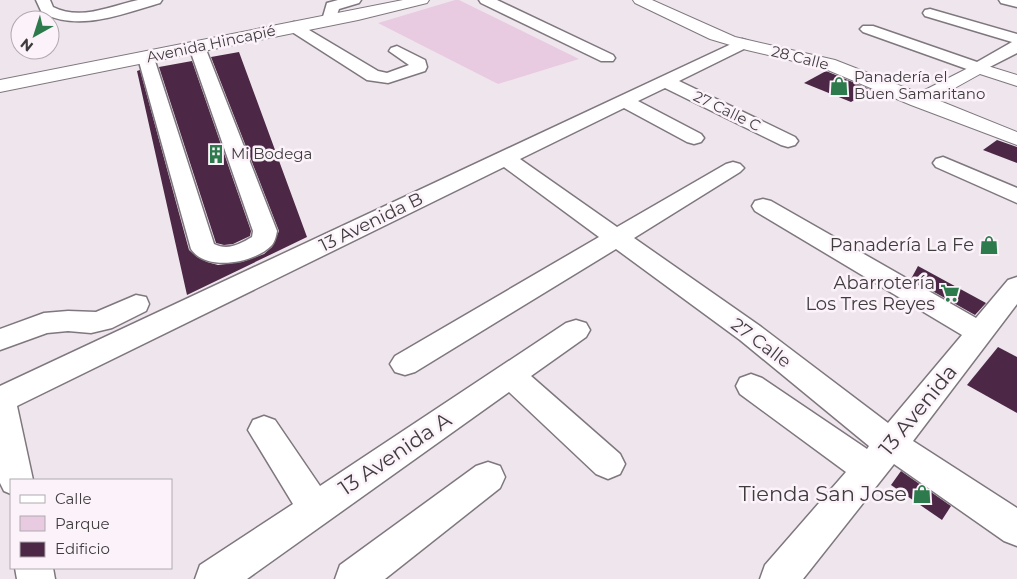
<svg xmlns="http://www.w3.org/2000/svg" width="1017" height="579" font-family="Montserrat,sans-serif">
  <rect width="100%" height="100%" fill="#efe6ed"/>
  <!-- green -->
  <polygon fill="#e8cae1" points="455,0 459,0 579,59 498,84 378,23"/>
  <!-- building -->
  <g fill="#4c2846">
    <polygon points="239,52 307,237 187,295 137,71 140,70 189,250 197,257 207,262 218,265 242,262 264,254 272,247 279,231 211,57"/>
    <polygon points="192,61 251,231 250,236 233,244 224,245 216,243 159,67"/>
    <polygon points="826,71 872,90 851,102 804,83"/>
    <polygon points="997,140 1017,147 1017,163 983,150"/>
    <polygon points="918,266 986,303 975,315 911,279"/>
    <polygon points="998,347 1017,357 1017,413 967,385"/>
    <polygon points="901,471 951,506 942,520 891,485"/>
  </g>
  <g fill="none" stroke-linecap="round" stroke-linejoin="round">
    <!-- minor casing -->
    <g stroke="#7f777e" stroke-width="3">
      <g id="minor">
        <path d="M36,0H50L53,7C81,21 110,6 138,0C146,0 154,0 162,0L160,3C122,14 80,32 42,13Z"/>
        <polygon points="338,0 361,0 359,3 339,9 334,23 324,23 322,20 327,3"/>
        <polygon points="479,0 497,0 613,55 615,58 613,61 601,61 481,3"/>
        <polygon points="999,0 1017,0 1017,7 1001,3"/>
        <polygon points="930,9 1017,34 1017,53 978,73 863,32 860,29 863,26 873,26 977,62 1012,42 925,16 923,13 925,10"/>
        <polygon points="294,22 299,24 378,71 387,73 409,65 389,51 391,48 397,46 425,60 427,67 425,71 388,83 367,80 289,30 286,27 289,24"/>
        <polygon points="742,39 748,41 750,44 748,47 679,81 795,137 798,141 795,145 788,147 781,145 665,88 638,101 701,134 704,138 701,142 694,144 687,142 624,108 520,159 617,227 726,164 733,162 740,164 744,168 740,172 634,238 760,326 888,423 962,335 755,211 752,206 755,201 763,199 771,201 976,318 1008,280 1017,277 1017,304 913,441 1017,508 1017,546 1004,541 894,464 803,579 760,579 765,565 846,472 740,394 736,386 740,378 751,374 762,378 867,449 869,446 740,340 616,249 415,372 405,375 395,372 390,364 395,356 599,237 504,167 17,406 33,480 11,480 11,494 4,491 0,483 0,386"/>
        <path d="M197,42L203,44L205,47L277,231C276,236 275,242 271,246C254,263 206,272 191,249L138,58L140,55H152L154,58L214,244C228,251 240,244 252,237L253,231L189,47L191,44Z"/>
        <polygon points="943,157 1017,188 1017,203 936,167 933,163 936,159"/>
        <polygon points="136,295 146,297 149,304 146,311 112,328 91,333 68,331 47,333 0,350 0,329 44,313 68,311 96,312"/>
        <polygon points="576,320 586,323 590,330 586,337 531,376 620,454 625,464 620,474 608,479 596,474 509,392 247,579 195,579 200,565 293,504 248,430 253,420 264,416 275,420 320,486 566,323"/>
        <polygon points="488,462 500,466 505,477 500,488 385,579 335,579 340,565 476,466"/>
        <polygon points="15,568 53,568 55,579 17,579"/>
      </g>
    </g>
    <!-- major casing -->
    <g stroke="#7f777e" stroke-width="2">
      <g id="major">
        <polygon points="403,0 429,0 427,3 358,20 0,92 0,80"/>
        <polygon points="633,0 652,0 735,37 835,60 919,93 978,63 1017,75 1017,86 980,74 935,99 1017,132 1017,145 911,105 823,68 747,50 710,39 635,3"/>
      </g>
    </g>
    <!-- minor -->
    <use href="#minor" fill="#fff" fill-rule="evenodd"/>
    <!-- major -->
    <use href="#major" fill="#fff" fill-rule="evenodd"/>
  </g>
  <!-- icons -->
  <defs>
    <g id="shop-bare" transform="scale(1.5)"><path d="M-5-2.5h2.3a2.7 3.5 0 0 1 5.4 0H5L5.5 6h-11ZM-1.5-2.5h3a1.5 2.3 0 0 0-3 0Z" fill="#2d7b4c" stroke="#fcf3fa" stroke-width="2.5" paint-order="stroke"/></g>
    <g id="building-bare" transform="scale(1.5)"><path d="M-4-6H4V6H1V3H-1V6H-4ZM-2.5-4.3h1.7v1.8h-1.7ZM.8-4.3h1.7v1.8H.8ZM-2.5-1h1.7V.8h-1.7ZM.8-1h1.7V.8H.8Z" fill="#2d7b4c" stroke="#fcf3fa" stroke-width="2.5" paint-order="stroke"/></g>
    <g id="supermarket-bare" transform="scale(1.5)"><path d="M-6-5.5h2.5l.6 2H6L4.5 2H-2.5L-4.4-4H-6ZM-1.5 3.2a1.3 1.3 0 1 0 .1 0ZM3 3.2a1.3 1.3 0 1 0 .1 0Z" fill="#2d7b4c" stroke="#fcf3fa" stroke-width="2.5" paint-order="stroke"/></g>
  </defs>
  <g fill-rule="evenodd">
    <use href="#shop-bare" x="839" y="86"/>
    <use href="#building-bare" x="216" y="154"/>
    <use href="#shop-bare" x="989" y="245"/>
    <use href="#supermarket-bare" x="950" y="293"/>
    <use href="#shop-bare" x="922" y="494"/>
  </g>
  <g text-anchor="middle" stroke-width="5" stroke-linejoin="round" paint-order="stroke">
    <!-- far-street labels -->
    <g font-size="15" fill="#3f3c3e" stroke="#fcf3fa">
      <text transform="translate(211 44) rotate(-12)" y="5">Avenida Hincapié</text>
      <text transform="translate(800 58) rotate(14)" y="5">28 Calle</text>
      <text transform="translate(727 111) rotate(26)" y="5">27 Calle C</text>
    </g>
    <!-- far-poi labels -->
    <g font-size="15" fill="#3f3c3e" stroke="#fcf3fa" text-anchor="start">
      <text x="854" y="82">Panadería el<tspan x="854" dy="17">Buen Samaritano</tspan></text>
      <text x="231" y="159">Mi Bodega</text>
    </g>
    <!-- street labels -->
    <g font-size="18" fill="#3f3c3e" stroke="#fcf3fa">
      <text transform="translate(371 222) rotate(-26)" y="6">13 Avenida B</text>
      <text transform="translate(761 343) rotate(37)" y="6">27 Calle</text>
    </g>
    <!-- poi labels -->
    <g font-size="18" fill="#3f3c3e" stroke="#fcf3fa" text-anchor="end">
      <text x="974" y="251">Panadería La Fe</text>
      <text x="935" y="289">Abarrotería<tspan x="935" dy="21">Los Tres Reyes</tspan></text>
    </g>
    <!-- near-street labels -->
    <g font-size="21" fill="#3f3c3e" stroke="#fcf3fa">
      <text transform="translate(918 410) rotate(-51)" y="7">13 Avenida</text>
      <text transform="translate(395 454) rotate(-34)" y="7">13 Avenida A</text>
    </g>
    <!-- near-poi labels -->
    <g font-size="21" fill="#3f3c3e" stroke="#fcf3fa" text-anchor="end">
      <text x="907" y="501">Tienda San Jose</text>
    </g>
  </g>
  <!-- legend -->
  <rect x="10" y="479" width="162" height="90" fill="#fcf3fa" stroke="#b0aaaf"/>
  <rect x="20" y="495" width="25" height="8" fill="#ffffff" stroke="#b0aaaf"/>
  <text x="55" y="504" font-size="15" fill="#3f3c3e">Calle</text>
  <rect x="20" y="516" width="25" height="15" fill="#e8cae1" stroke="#b0aaaf"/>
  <text x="55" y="529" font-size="15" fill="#3f3c3e">Parque</text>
  <rect x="20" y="542" width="25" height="15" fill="#4c2846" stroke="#b0aaaf"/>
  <text x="55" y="554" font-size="15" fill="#3f3c3e">Edificio</text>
  <!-- north arrow -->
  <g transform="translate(35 35) rotate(219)"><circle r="24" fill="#fcf3fa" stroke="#b0aaaf"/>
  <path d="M0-4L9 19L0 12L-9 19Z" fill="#2d7b4c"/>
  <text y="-8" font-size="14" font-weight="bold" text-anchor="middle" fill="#3f3c3e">N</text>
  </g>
</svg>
